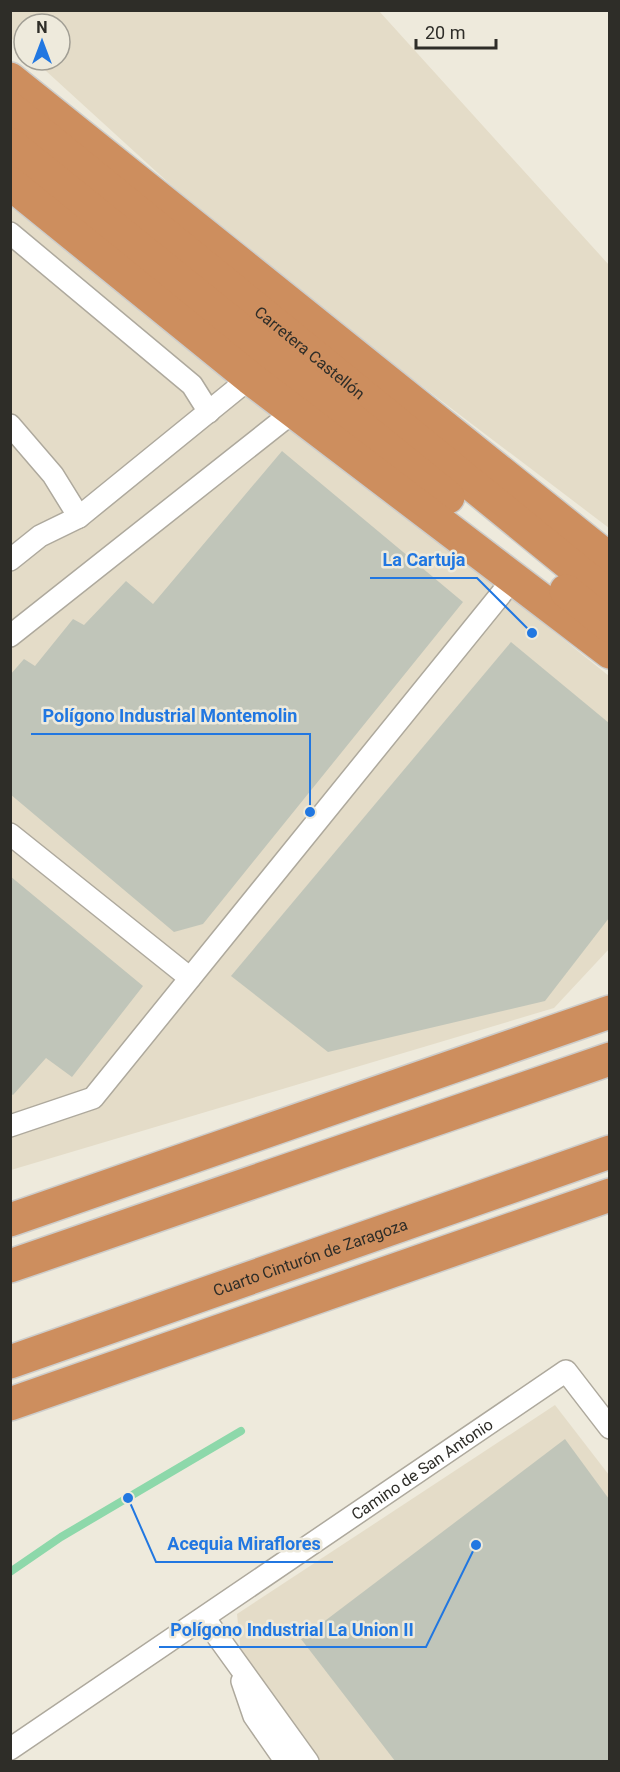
<svg xmlns="http://www.w3.org/2000/svg" width="620" height="1772" font-family="Roboto,sans-serif">
  <rect width="100%" height="100%" fill="#eeeadc"/>
  <!-- built -->
  <g fill="#e4dcc8">
    <polygon points="10,11 379,11 609,265 609,528 240,248 34,60 60,60 60,24 24,24 24,50 11,38"/>
    <polygon points="10,194 609,676 609,949 554,1008 11,1170"/>
    <polygon points="555,1405 609,1475 609,1761 276,1761 248,1721 237,1614"/>
  </g>
  <g fill="none" stroke-linecap="round" stroke-linejoin="round">
    <!-- stream -->
    <polyline stroke="#8dd8aa" stroke-width="8" points="10,1572 61,1537 241,1431"/>
  </g>
  <!-- building -->
  <g fill="#c0c5b9">
    <polygon points="282,451 463,602 203,924 174,932 10,794 10,675 24,659 35,666 73,619 84,625 126,581 153,604"/>
    <polygon points="511,642 609,723 609,918 545,1001 328,1052 231,976"/>
    <polygon points="10,876 143,986 72,1077 46,1058 13,1095 10,1093"/>
    <polygon points="565,1439 609,1499 609,1761 395,1761 301,1639"/>
  </g>
  <g fill="none" stroke-linecap="round" stroke-linejoin="round">
    <!-- minor casing -->
    <g stroke="#aea99d" stroke-width="24">
      <g id="minor">
        <polyline points="10,233 192,385 209,412"/>
        <polyline points="10,425 53,475 79,517"/>
        <polyline points="10,560 40,536 79,517 250,378"/>
        <polyline points="10,636 293,412"/>
        <polyline points="10,834 190,978"/>
        <polyline points="10,1126 93,1098 514,578"/>
        <polyline points="205,1619 308,1762"/>
        <polyline points="242,1681 254,1716 286,1762"/>
        <path id="s1" d="M10,1749L566,1371L610,1428"/>
      </g>
    </g>
    <!-- motorway casing -->
    <g stroke="#cdcdcb" stroke-width="36">
      <g id="motorway">
        <polyline points="10,79 610,560"/>
        <path id="s2" d="M10,108L610,597"/>
        <polyline points="10,144 448,497"/>
        <polyline points="10,183 250,378 610,652"/>
        <polyline points="566,591 610,626"/>
        <polyline points="10,1220 610,1012"/>
        <polyline points="10,1266 610,1059"/>
        <path id="s3" d="M10,1362L610,1152"/>
        <polyline points="10,1404 610,1195"/>
      </g>
    </g>
    <!-- minor -->
    <use href="#minor" stroke="#fff" stroke-width="21"/>
    <!-- motorway -->
    <use href="#motorway" stroke="#cd8e5e" stroke-width="33"/>
  </g>
  <g text-anchor="middle" stroke-width="5" stroke-linejoin="round" paint-order="stroke">
    <!-- street labels -->
    <g font-size="16" fill="#2e2d28" stroke="#eeeadc">
      <text dy="6" stroke="none"><textPath href="#s2" startOffset="387">Carretera Castellón</textPath></text>
      <text dy="6" stroke="none"><textPath href="#s3" startOffset="318">Cuarto Cinturón de Zaragoza</textPath></text>
      <text dy="6" stroke="none"><textPath href="#s1" startOffset="498">Camino de San Antonio</textPath></text>
    </g>
  </g>
  <!-- callouts -->
  <path fill="none" stroke="#2177e1" stroke-width="2" d="M532 633L477 578H370M310 812L310 734H31M128 1498L156 1562H333M476 1545L426 1647H159"/>
  <g fill="#2177e1" stroke="#eeeadc" stroke-width="2">
    <circle cx="532" cy="633" r="6"/>
    <circle cx="310" cy="812" r="6"/>
    <circle cx="128" cy="1498" r="6"/>
    <circle cx="476" cy="1545" r="6"/>
  </g>
  <g font-size="18" text-anchor="middle" font-weight="bold" fill="#2177e1" stroke="#eeeadc" stroke-width="5" stroke-linejoin="round" paint-order="stroke">
    <text x="424" y="566">La Cartuja</text>
    <text x="170" y="722">Polígono Industrial Montemolin</text>
    <text x="244" y="1550">Acequia Miraflores</text>
    <text x="292" y="1636">Polígono Industrial La Union II</text>
  </g>
  <!-- border -->
  <rect width="620" height="1772" fill="none" stroke="#2e2d28" stroke-width="24"/>
  <!-- north arrow -->
  <g transform="translate(42 42)"><circle r="28" fill="#eeeadc" stroke="#a19e94" stroke-width="1.5"/>
  <path d="M0-4.5L10 22L0 15L-10 22Z" fill="#2177e1"/>
  <text y="-9" font-size="16" font-weight="bold" text-anchor="middle" fill="#2e2d28">N</text>
  </g>
  <!-- scale -->
  <path d="M416 39v9h80v-9" fill="none" stroke="#2e2d28" stroke-width="3"/>
  <text x="425" y="39" font-size="18" fill="#2e2d28" stroke="#eeeadc" stroke-width="4.5" paint-order="stroke">20 m</text>
</svg>
